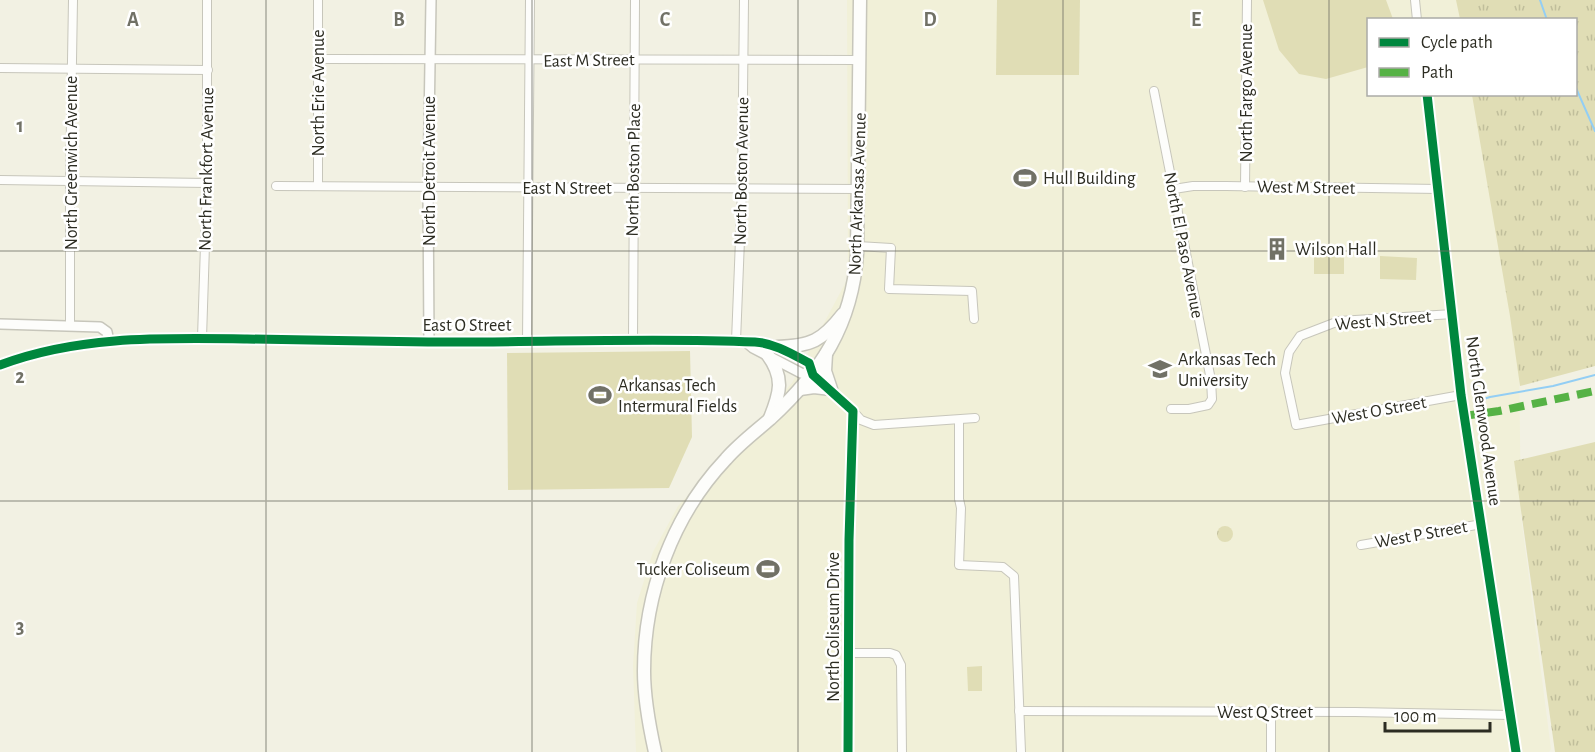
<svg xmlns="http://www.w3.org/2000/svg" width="1595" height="752" font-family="'Alegreya Sans',sans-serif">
  <defs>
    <pattern id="grass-tufts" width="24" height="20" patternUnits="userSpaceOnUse" patternTransform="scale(1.5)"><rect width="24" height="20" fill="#e0ddb5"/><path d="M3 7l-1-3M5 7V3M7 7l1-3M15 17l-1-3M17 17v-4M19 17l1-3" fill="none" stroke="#c0be9b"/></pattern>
  </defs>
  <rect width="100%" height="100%" fill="#f2f1e3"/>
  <!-- built -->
  <polygon fill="#f1f0d8" points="847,0 1486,0 1488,19 1368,20 1368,94 1495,95 1519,355 1521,516 1551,749 1549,752 636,752 633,666 637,603 653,552 678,506 792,383 848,278"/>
  <!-- grass -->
  <g fill="url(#grass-tufts)">
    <polygon points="1456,0 1595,0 1595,366 1520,386 1510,316 1472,95 1576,94 1576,20 1460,19"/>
    <polygon points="1595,442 1595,752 1555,752 1514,461"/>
    <circle cx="1225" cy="534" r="8"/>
  </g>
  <!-- garden -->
  <g fill="#e0ddb5">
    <polygon points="997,0 1080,0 1079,75 996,75"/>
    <polygon points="1263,0 1386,0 1393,19 1368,20 1368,67 1326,79 1299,74 1279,50"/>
    <rect x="1314" y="255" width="30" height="19"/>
    <polygon points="1380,256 1417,258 1416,280 1380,279"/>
    <polygon points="690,351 692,437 669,488 508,490 507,353"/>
    <polygon points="982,666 982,691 968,691 967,667"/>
  </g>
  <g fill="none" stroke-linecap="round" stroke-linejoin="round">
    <!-- stream -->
    <g stroke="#93cef4" stroke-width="2">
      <polyline points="1540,0 1547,20"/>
      <polyline points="1576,88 1595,131"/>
      <polyline points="1474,402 1490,397 1553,386 1595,375"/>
    </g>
    <!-- minor casing -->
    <g stroke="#c7c6bb" stroke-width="10">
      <g id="minor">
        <polyline points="318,0 318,186"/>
        <polyline points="1415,0 1417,20"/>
        <polyline points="319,59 860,60"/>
        <polyline points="0,68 208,70"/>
        <polyline points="1154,91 1211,380 1212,399 1208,405 1189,409 1171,409"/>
        <polyline points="1427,94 1461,395 1516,752"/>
        <polyline points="0,180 207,183"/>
        <polyline points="276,186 858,189"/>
        <polyline points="1245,187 1247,0"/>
        <polyline points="1174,189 1193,186 1226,186 1439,189"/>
        <polyline points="858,246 891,248 889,289 972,291 974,319"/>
        <polyline points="1453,314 1339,321 1300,336 1289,352 1285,373 1296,425 1461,395"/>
        <polyline points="70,326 70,181 73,0"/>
        <polyline points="202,338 207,183 207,0"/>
        <polyline points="633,340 635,0"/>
        <polyline points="527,341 530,0"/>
        <polyline points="736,341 742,189 744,0"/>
        <polyline points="813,375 853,411 849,540 848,752"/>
        <polyline points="853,411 861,420 874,425 975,418"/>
        <polyline points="959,420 959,499 961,508 959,565 1003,567 1014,576 1021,752"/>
        <polyline points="1361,545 1482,524"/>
        <polyline points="849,653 890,653 896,655 901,665 902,752"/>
        <polyline points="1019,711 1355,712 1511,715"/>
        <polyline points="1271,712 1271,752"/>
      </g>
    </g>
    <!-- tertiary casing -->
    <g stroke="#c7c6bb" stroke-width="12">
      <g id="tertiary">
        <polyline points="0,324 100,327 107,332 109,342"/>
        <polyline points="429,342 428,187 431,0"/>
        <path d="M0,365C79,335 164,338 247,339C307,340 368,341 428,342C537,343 646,337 755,342C774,343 792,354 809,363L813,375L801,373L753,348L747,343"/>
      </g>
    </g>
    <!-- primary casing -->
    <g stroke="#c7c6bb" stroke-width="15">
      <g id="primary">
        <path d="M777,347C811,346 822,341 843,314"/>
        <path d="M767,354C785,378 780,393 770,418"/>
        <polyline points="800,389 814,387 831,389 825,371 826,354"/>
      </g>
    </g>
    <!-- trunk casing -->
    <g stroke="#c7c6bb" stroke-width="15">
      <path id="trunk" d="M655,752C649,725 644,698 644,671C644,593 673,515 726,459C739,444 755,432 770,419C821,372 852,325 857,254L860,0"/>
    </g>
    <!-- minor -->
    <use href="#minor" stroke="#fdfdfb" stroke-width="8"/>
    <!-- tertiary -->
    <use href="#tertiary" stroke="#fdfdfb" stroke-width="9"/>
    <!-- primary -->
    <use href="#primary" stroke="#fdfdfb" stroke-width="12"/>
    <!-- trunk -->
    <use href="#trunk" stroke="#fdfdfb" stroke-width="12"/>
    <!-- quiet -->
    <polyline stroke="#56b245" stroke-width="8" stroke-dasharray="15 8" stroke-linecap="butt" points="1464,416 1499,411 1595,391"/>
    <!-- cycleway casing -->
    <g stroke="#fff" stroke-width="13">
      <g id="cycleway">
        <polyline points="1427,94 1461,395 1516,752"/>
        <path d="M0,365C79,335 164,338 247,339C307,340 368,341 428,342C537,343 646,337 755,342C774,343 792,354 809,363L813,375L853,411L849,540L848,752"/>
      </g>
    </g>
    <!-- cycleway -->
    <use href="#cycleway" stroke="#00873e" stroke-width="9"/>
  </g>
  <!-- grid -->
  <path fill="none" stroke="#717166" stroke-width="1.5" stroke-opacity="0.55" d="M266,0V752M532,0V752M798,0V752M1063,0V752M1329,0V752M0,251H1595M0,501H1595"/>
  <!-- icons -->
  <defs>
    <g id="stadium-bare" transform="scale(1.8)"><path d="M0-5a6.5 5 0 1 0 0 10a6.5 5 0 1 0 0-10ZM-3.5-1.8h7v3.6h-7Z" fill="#717166" stroke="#fff" stroke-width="2.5" paint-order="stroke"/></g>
    <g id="building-bare" transform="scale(1.8)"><path d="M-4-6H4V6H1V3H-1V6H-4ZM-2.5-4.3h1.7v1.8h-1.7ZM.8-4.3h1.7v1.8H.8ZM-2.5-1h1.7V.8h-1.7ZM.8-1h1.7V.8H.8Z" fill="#717166" stroke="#fff" stroke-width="2.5" paint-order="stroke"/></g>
    <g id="university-bare" transform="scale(1.8)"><path d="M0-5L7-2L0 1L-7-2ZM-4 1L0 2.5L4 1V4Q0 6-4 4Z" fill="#717166" stroke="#fff" stroke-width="2.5" paint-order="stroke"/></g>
  </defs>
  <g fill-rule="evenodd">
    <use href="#stadium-bare" x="1025" y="178"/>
    <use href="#building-bare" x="1277" y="249"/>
    <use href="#university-bare" x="1160" y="369"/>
    <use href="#stadium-bare" x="600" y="395"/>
    <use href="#stadium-bare" x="768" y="569"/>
  </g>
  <g text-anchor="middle" stroke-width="5" stroke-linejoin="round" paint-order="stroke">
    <!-- street labels -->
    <g font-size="18" fill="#2c2c22" stroke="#fff">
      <text transform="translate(589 60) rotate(-1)" y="6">East M Street</text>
      <text transform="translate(318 93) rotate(-90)" y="6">North Erie Avenue</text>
      <text transform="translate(1246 93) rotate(-90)" y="6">North Fargo Avenue</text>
      <text transform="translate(71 163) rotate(-90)" y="6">North Greenwich Avenue</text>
      <text transform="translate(206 169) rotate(-89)" y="6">North Frankfort Avenue</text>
      <text transform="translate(633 170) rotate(-89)" y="6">North Boston Place</text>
      <text transform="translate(429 171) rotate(-90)" y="6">North Detroit Avenue</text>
      <text transform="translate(741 171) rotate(-89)" y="6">North Boston Avenue</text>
      <text transform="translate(1306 187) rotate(1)" y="6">West M Street</text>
      <text x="567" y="194">East N Street</text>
      <text transform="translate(857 194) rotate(-88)" y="6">North Arkansas Avenue</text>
      <text transform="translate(1184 245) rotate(79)" y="6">North El Paso Avenue</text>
      <text transform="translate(1383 320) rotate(-5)" y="6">West N Street</text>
      <text x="467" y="331">East O Street</text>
      <text transform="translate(1379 410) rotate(-10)" y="6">West O Street</text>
      <text transform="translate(1484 421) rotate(82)" y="6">North Glenwood Avenue</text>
      <text transform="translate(1421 534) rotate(-10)" y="6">West P Street</text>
      <text transform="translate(833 627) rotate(-90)" y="6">North Coliseum Drive</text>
      <text x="1265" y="718">West Q Street</text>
    </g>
    <!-- poi labels -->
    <g font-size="18" fill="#2c2c22" stroke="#fff" text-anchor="start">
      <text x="1043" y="184">Hull Building</text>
      <text x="1295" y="255">Wilson Hall</text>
      <text x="1178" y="365">Arkansas Tech<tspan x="1178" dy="21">University</tspan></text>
      <text x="618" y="391">Arkansas Tech<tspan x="618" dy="21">Intermural Fields</tspan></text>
      <text x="750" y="575" text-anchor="end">Tucker Coliseum</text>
    </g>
  </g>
  <g font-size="20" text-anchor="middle" font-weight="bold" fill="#717166" stroke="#fff" stroke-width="5" stroke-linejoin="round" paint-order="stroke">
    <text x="133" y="26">A</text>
    <text x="399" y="26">B</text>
    <text x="665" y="26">C</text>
    <text x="930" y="26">D</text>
    <text x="1196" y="26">E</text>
    <text x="20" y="132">1</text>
    <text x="20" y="383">2</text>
    <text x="20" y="633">3</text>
  </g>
  <!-- legend -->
  <rect x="1367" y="18" width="210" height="78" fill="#ffffff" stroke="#ababa7" stroke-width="1.5"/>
  <rect x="1379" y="38" width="30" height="9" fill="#00873e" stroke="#ababa7" stroke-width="1.5"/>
  <text x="1421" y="48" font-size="18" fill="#2c2c22">Cycle path</text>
  <rect x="1379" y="68" width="30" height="9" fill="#56b245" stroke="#ababa7" stroke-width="1.5"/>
  <text x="1421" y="78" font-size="18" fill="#2c2c22">Path</text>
  <!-- scale -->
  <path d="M1385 722v9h105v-9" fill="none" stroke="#2c2c22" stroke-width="3"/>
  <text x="1394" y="722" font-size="18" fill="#2c2c22" stroke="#ffffff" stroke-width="4.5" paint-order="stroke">100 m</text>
</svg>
